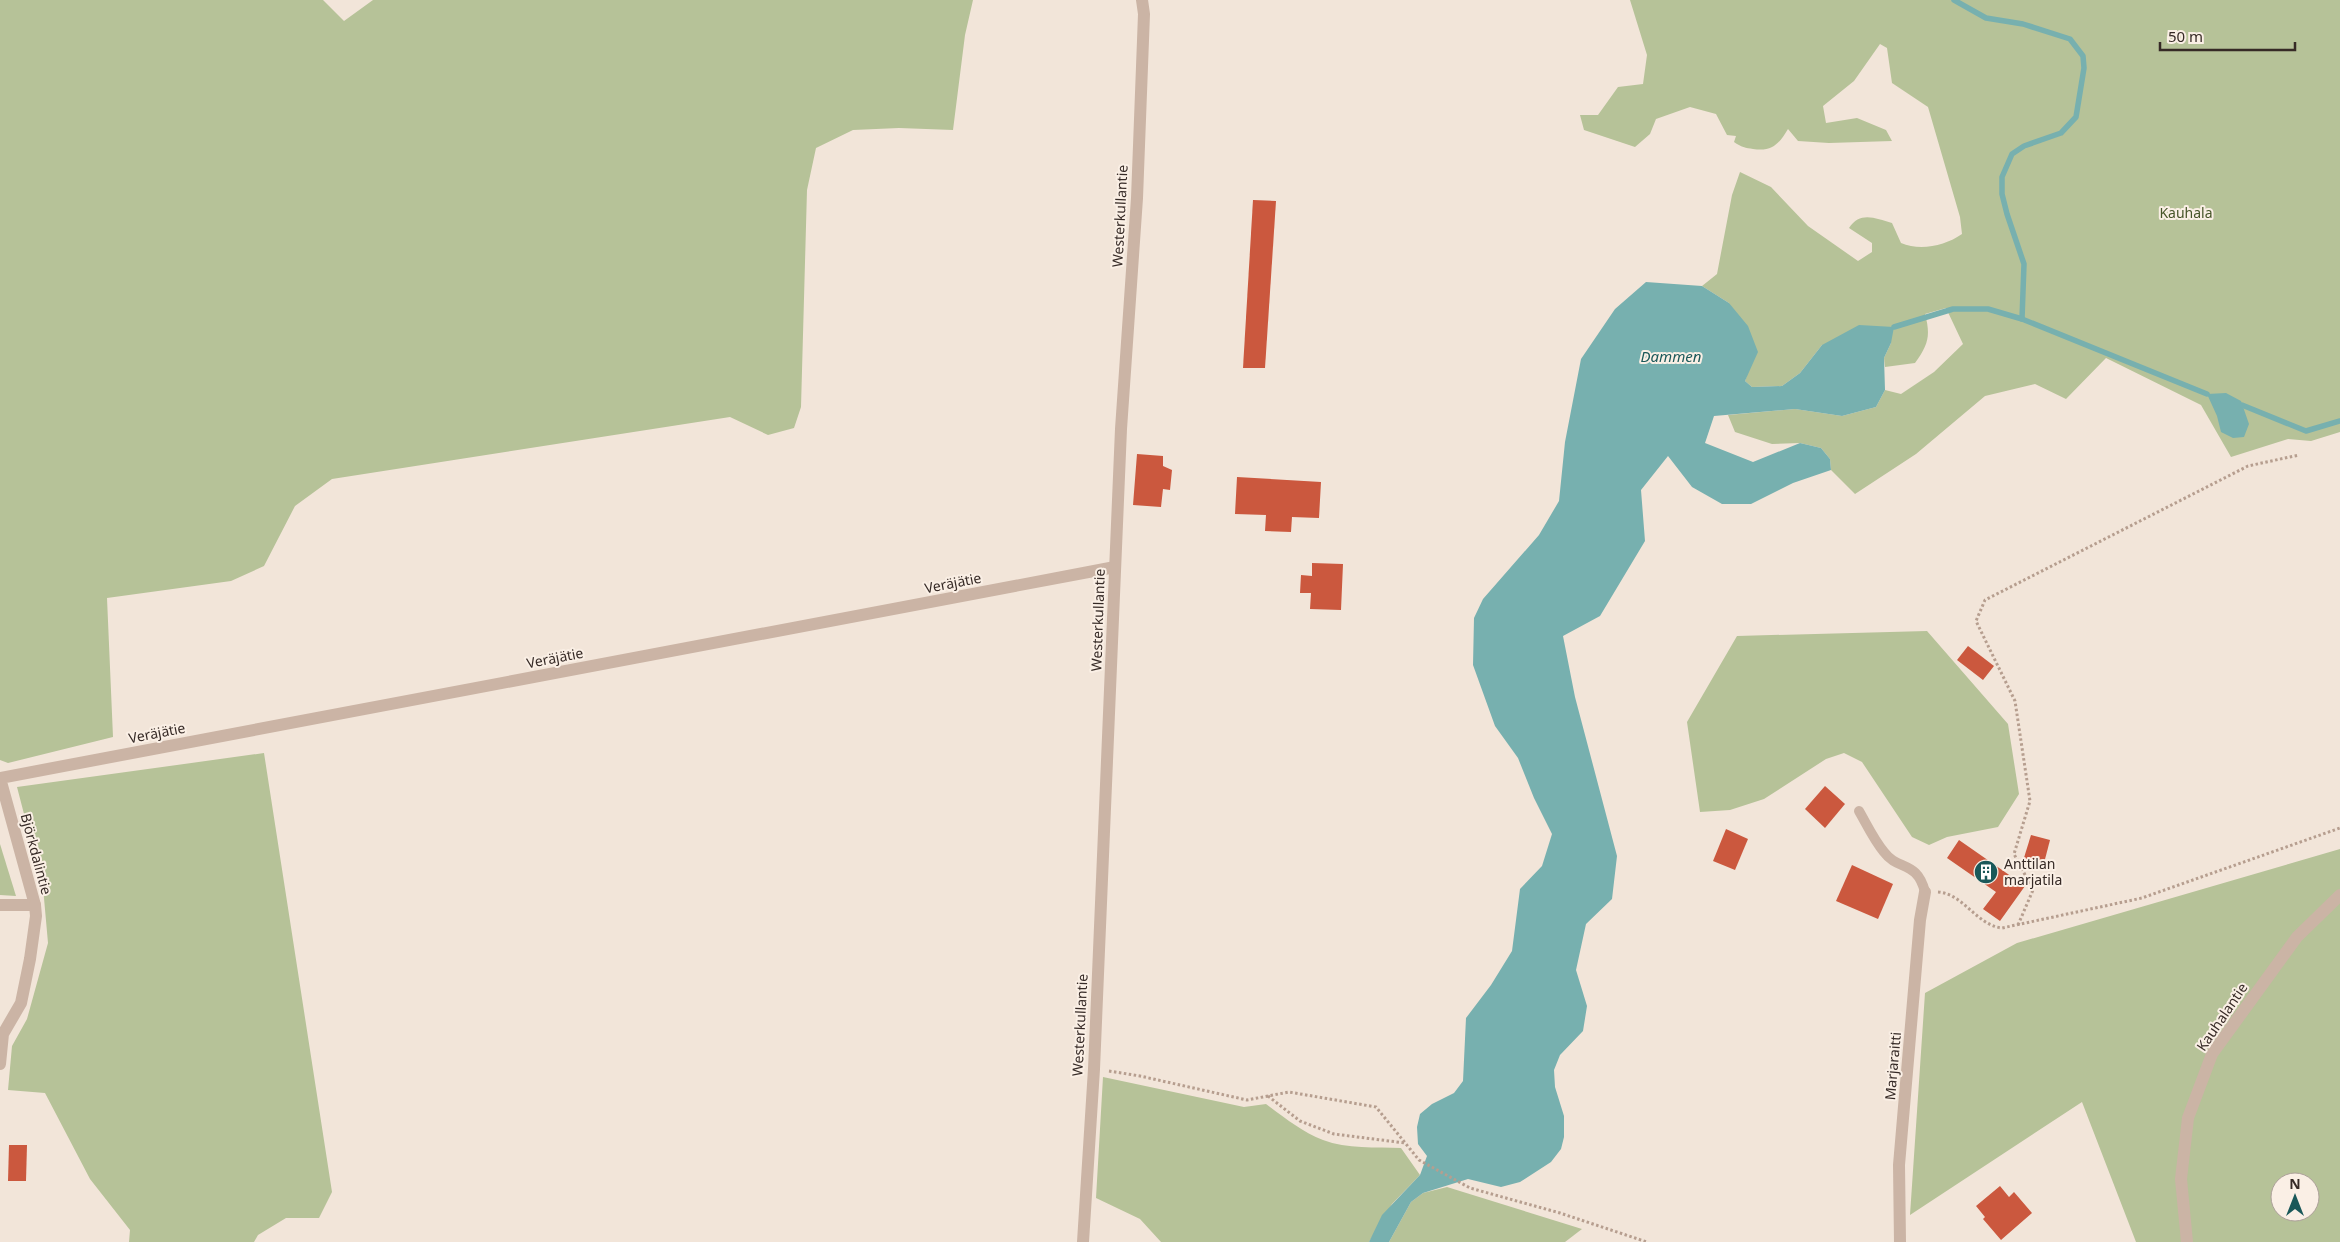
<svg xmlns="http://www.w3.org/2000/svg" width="2340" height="1242" font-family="'Noto Sans',sans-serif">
  <rect width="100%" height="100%" fill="#f2e5d9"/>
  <!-- green -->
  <g fill="#b6c298" fill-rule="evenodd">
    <polygon points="0,0 323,0 344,21 373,0 973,0 965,35 953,130 899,128 853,130 816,148 807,190 801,407 794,428 768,435 730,417 332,479 295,506 264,566 231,581 107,598 113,737 8,763 0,760"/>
    <path d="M1630,0H2340V432L2311,441L2288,439L2231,457L2201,405L2106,358L2066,399L2035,384L1985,396L1916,454L1855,494L1831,470L1830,459L1821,448L1800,443L1772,444L1735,432L1728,415L1795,409L1842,416L1876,407L1885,390L1901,394L1934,372L1963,344L1946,308L1925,314C1931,336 1928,345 1915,363L1885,367L1884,358L1891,343L1822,345L1800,373L1782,386L1752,387L1745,381L1747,375L1729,303L1702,286L1717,274L1732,195L1740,172L1771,187L1808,226L1858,261L1872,252V243L1849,228C1860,211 1875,218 1892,223L1901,243C1920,251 1945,246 1962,234L1960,217L1928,107L1892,83L1887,48L1880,44L1854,81L1823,106L1826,123L1857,118L1886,130L1892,141L1829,143L1798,141L1788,129C1779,144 1772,152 1753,149C1746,148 1741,147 1734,142L1736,136L1727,135L1716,114L1690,107L1656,119L1650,134L1635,147L1584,130L1580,115H1598L1618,87L1643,84L1647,55Z"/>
    <polygon points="1927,631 2008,724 2019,794 1998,827 1947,837 1929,845 1912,837 1862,762 1844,753 1826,759 1764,799 1730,810 1700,812 1687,722 1737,636"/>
    <polygon points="264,753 332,1192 319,1218 286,1218 258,1235 254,1242 129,1242 130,1230 90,1179 45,1093 8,1090 12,1046 27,1019 48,943 43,887 17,787"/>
    <polygon points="0,844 16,896 0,895"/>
    <path d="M2340,849V1242H2136L2082,1102L1910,1215L1925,993L2017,943ZM2280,1182H2310V1212H2280Z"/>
    <path d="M1103,1077L1244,1107L1266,1104C1284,1117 1302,1132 1323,1140C1347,1149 1376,1147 1401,1148L1420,1175L1392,1204L1369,1242H1161L1140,1219L1096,1198Z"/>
    <polygon points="1447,1187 1582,1229 1565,1242 1389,1242 1411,1202 1423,1193"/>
  </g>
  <!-- water -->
  <g fill="#77b0af">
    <polygon points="1646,282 1702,286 1729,303 1748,326 1758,352 1745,381 1752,387 1782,386 1800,373 1822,345 1859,325 1894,327 1891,343 1884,358 1885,390 1876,407 1842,416 1795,409 1714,416 1705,443 1753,462 1800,443 1821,448 1830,459 1831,470 1793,483 1751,504 1722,504 1692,487 1668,456 1641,490 1645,541 1600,616 1563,636 1575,697 1617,856 1612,899 1586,924 1576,970 1587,1006 1583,1031 1560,1055 1554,1070 1555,1087 1564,1116 1564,1137 1561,1149 1551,1162 1520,1182 1501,1187 1468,1179 1423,1193 1411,1202 1389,1242 1369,1242 1382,1215 1420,1175 1427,1156 1418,1144 1417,1127 1420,1114 1432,1104 1454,1093 1463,1081 1466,1018 1491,985 1512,951 1520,889 1542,866 1552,834 1534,798 1518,758 1495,726 1473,665 1474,618 1483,599 1539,535 1559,501 1565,442 1581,359 1615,309"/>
    <polygon points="2226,393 2241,401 2249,424 2244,437 2233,438 2221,432 2217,416 2207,394"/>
  </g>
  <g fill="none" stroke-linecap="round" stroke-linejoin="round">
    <!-- stream -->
    <g stroke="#77b0af" stroke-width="5.5">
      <polyline points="1954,0 1986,18 2023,24 2070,39 2083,56 2084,68 2076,117 2061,133 2024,146 2012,154 2002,177 2002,194 2007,214 2024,264 2022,319"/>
      <polyline points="1894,327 1953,309 1988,309 2022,319 2207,394"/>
      <polyline points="2242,405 2306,431 2340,421"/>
    </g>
  </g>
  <!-- building -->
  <g fill="#cb583e">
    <polygon points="1253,200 1276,201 1265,368 1243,368"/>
    <polygon points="1137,454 1163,456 1163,466 1172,470 1170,490 1163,489 1161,507 1133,505"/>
    <polygon points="1237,477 1321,482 1319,518 1292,517 1291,532 1265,531 1266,515 1235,514"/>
    <polygon points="1312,563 1343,564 1341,610 1310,609 1311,593 1300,593 1301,575 1312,576"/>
    <polygon points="1968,646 1994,666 1983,680 1957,660"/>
    <polygon points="1825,786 1845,804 1825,828 1805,809"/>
    <polygon points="1726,829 1748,839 1735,870 1713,861"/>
    <polygon points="2031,835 2050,840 2043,867 2023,861"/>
    <polygon points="1959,840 2025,886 2000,921 1983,909 1996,892 1947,858"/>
    <polygon points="1852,865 1893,884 1878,919 1836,901"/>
    <polygon points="9,1145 27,1145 26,1181 8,1181"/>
    <polygon points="2000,1186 2009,1197 2014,1192 2032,1213 2001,1240 1983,1219 1985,1217 1976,1206"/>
  </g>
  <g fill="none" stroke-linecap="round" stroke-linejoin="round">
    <!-- path -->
    <g stroke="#b69e8f" stroke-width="3" stroke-dasharray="2.5 2.5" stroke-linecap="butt">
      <path d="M1938,892C1964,894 1976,925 2002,928L2142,898L2340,828"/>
      <polyline points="2018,925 2033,890 2014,854 2030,801 2015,701 1976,621 1985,600 2248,466 2299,455"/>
      <polyline points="1109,1071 1140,1076 1247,1100 1289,1092 1376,1107 1419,1160 1470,1188 1560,1213 1647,1242"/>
      <polyline points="1268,1096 1300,1121 1334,1134 1405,1143"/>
    </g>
    <!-- lane -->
    <path stroke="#cbb4a5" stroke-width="10" d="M1859,811C1867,825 1874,840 1884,852C1898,871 1917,860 1925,892"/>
    <!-- street -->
    <g stroke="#cbb4a5" stroke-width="12">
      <polyline points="0,905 35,905 0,778 1115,567"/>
      <polyline points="0,1064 3,1034 21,1003 30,959 36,916 35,905"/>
      <polyline points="1083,1242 1094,1069 1121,429 1137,198 1144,14 1142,0"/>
      <polyline points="1900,1242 1899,1165 1920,920 1925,892"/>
      <polyline points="2187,1242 2181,1179 2188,1118 2212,1054 2297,937 2340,895"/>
    </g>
  </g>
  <!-- icons -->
  <defs>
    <g id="building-disc" transform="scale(1.25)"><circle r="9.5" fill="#1a5859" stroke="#faefe5"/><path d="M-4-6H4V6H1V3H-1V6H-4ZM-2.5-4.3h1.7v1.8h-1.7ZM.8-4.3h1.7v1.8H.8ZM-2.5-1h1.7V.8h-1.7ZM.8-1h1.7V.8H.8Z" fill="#fff"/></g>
  </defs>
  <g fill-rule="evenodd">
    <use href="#building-disc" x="1986" y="872"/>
  </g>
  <g text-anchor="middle" stroke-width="4" stroke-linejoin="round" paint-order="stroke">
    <!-- park labels -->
    <g font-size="14" fill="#475529" stroke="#faefe5">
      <text x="2186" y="218">Kauhala</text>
    </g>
    <!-- street labels -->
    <g font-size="14" fill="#362a26" stroke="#faefe5">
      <text transform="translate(1120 216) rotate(-87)" y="5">Westerkullantie</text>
      <text transform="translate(953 583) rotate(-11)" y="5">Veräjätie</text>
      <text transform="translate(1098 620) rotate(-88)" y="5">Westerkullantie</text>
      <text transform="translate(555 658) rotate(-11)" y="5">Veräjätie</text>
      <text transform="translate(157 733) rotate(-11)" y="5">Veräjätie</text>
      <text transform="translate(36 854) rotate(75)" y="5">Björkdalintie</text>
      <text transform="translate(2222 1017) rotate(-56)" y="5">Kauhalantie</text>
      <text transform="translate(1080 1025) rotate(-87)" y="5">Westerkullantie</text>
      <text transform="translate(1893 1066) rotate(-85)" y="5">Marjaraitti</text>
    </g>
    <!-- poi labels -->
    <g font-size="14" fill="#362a26" stroke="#faefe5" text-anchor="start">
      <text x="2004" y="869">Anttilan<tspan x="2004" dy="16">marjatila</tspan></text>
    </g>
    <!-- water labels -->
    <g font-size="15" font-style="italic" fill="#1a5859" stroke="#faefe5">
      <text x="1671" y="362">Dammen</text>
    </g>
  </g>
  <!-- north arrow -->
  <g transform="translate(2295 1197)"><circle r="24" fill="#faefe5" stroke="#aca099"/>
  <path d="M0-4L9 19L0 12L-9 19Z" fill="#1a5859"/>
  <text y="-8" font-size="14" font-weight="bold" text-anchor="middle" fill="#362a26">N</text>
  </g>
  <!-- scale -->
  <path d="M2160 42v8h135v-8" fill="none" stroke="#362a26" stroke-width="2.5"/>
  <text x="2168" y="42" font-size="15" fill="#362a26" stroke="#faefe5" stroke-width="4" paint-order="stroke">50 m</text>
</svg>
